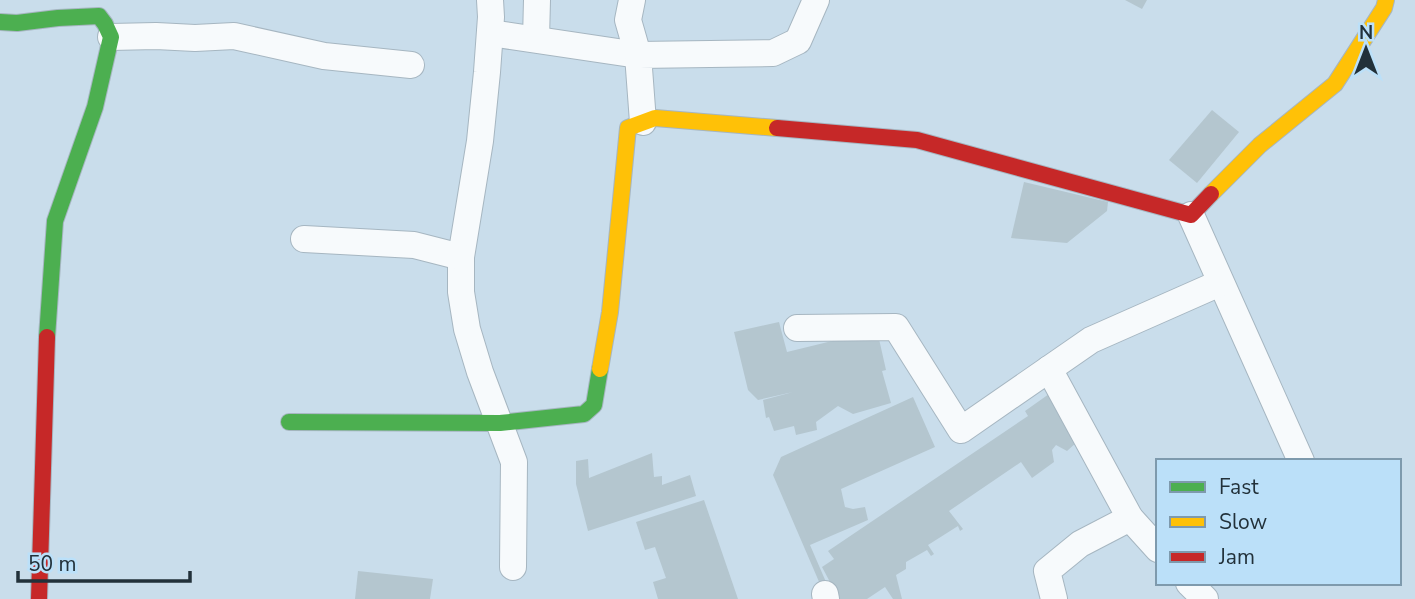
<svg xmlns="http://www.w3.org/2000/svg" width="1415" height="599" font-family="'Nunito Sans',sans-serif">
  <rect width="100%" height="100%" fill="#c9ddeb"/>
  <!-- building -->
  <g fill="#b4c6cf">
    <polygon points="1125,0 1147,0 1142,9"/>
    <polygon points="1212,110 1239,132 1197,183 1169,160"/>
    <polygon points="1024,182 1108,202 1107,211 1067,243 1011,238"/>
    <polygon points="779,322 787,352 877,330 886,370 882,371 891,403 853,414 838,406 816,422 817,430 796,435 794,426 774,431 769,417 766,418 763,400 793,392 758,400 748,390 734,332"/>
    <polygon points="1049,394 1078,425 1068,433 1077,442 1067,451 1056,445 1052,450 1054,462 1032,478 1021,462 949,511 963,529 960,531 958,526 928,545 934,554 931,556 927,550 906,562 906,569 896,575 902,599 893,599 885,587 867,599 839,599 822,567 834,559 828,551 1028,416 1025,411"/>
    <polygon points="913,397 935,447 841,489 845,507 853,509 865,507 868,520 810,545 826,582 820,584 773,475 781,457"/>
    <polygon points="652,453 654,477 662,476 662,485 690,475 696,496 588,531 576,484 576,461 588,459 589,478"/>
    <polygon points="704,500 738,599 658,599 653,582 666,578 655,547 645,550 636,522"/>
    <polygon points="358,571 433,579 430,599 355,599"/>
  </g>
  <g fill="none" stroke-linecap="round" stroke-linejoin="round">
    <!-- street casing -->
    <g stroke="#a6b6c1" stroke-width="28">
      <g id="street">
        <polyline points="490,0 491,17 487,72 480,141 461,257 461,292 467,329 480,372 514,462 513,567"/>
        <polyline points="490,33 638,55 628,20 632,0"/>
        <polyline points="111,37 156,36 195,38 234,36 324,56 411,65"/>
        <polyline points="536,39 537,0"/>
        <polyline points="643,122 638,55 773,53 798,41 816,0"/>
        <polyline points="1191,215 1301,461"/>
        <polyline points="304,239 414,245 461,257"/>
        <polyline points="797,328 896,327 961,430 1091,340 1220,283"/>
        <polyline points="1049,369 1130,518 1158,549"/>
        <polyline points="1189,583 1205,599"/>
        <polyline points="825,594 826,599"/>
        <polyline points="1054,599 1047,571 1080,544 1130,518"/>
      </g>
    </g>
    <!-- fast casing -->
    <g stroke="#a6b6c1" stroke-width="18">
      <g id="fast">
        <polyline points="0,22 17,23 58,18 99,16 105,24 111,37 95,107 55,221 47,337"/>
        <polyline points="289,422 500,423 584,414 594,405 600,369"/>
      </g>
    </g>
    <!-- slow casing -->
    <g stroke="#a6b6c1" stroke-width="18">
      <g id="slow">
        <polyline points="1211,194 1260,145 1335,84 1384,8 1386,0"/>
        <polyline points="600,369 610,312 628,128 655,118 777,128"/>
      </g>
    </g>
    <!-- jam casing -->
    <g stroke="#a6b6c1" stroke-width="18">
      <g id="jam">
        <polyline points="777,128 917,140 1191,215 1211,194"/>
        <polyline points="39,599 47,337"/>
      </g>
    </g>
    <!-- street -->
    <use href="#street" stroke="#f7fafc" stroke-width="26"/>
    <!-- fast -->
    <use href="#fast" stroke="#4caf50" stroke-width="16"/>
    <!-- slow -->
    <use href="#slow" stroke="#ffc107" stroke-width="16"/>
    <!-- jam -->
    <use href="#jam" stroke="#c62828" stroke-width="16"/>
  </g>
  <!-- legend -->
  <rect x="1156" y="459" width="245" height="126" fill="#bbe0f9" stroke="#7e9aad" stroke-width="2"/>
  <rect x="1170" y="482" width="35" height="10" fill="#4caf50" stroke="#7e9aad" stroke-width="2"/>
  <text x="1219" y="494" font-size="21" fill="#22313a">Fast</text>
  <rect x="1170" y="517" width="35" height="10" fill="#ffc107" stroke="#7e9aad" stroke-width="2"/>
  <text x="1219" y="529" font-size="21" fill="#22313a">Slow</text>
  <rect x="1170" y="552" width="35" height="10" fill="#c62828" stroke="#7e9aad" stroke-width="2"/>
  <text x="1219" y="564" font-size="21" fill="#22313a">Jam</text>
  <!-- north arrow -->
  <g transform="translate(1366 49)" stroke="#bbe0f9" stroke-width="5" paint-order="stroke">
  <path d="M0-5L12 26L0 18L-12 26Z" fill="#22313a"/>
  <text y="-10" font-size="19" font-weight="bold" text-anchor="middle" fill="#22313a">N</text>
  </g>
  <!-- scale -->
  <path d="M18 571v10h172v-10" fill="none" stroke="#22313a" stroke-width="3.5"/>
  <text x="28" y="571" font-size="21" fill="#22313a" stroke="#bbe0f9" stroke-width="5" paint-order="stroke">50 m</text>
</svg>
